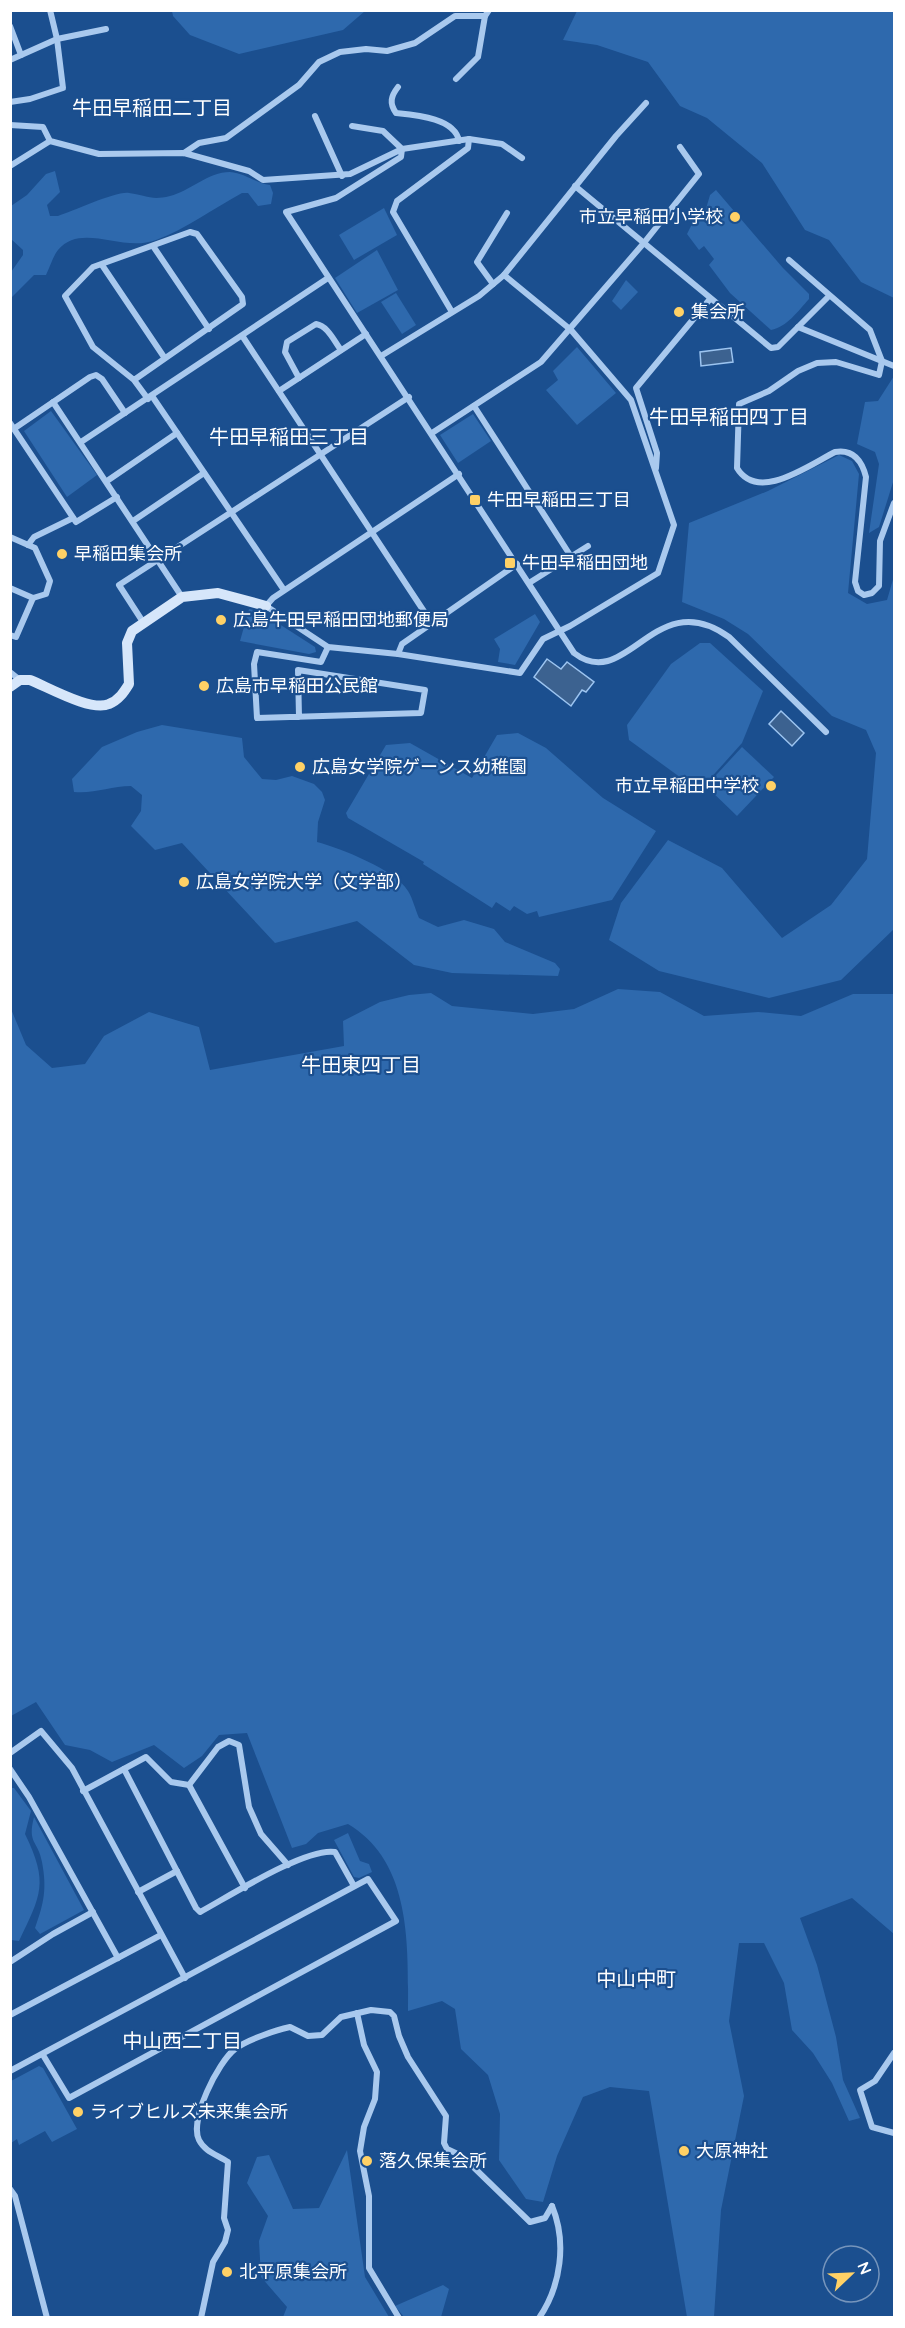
<svg xmlns="http://www.w3.org/2000/svg" width="905" height="2328" font-family="Quicksand,'Noto Sans JP',sans-serif">
  <rect width="100%" height="100%" fill="#1b4f8f"/>
  <!-- green -->
  <g fill="#2e69ad">
    <polygon points="172,11 172,10 365,11 343,30 239,54 190,35 173,16"/>
    <polygon points="577,11 894,11 894,298 861,282 829,240 805,230 762,163 707,118 680,106 648,62 597,45 563,40"/>
    <path d="M55,171L60,192L47,205L50,216H58C74,211 116,191 129,193C147,195 150,201 170,196C190,191 208,172 230,172C245,173 255,183 270,185L273,193L271,204L258,206L248,193H242C214,208 186,229 156,240C122,253 82,222 58,250C53,256 50,267 46,275H34L11,298V272L23,255V250L11,239V206L27,195L46,174Z"/>
    <path d="M716,190L783,268L809,294V299C798,311 787,327 771,330L730,293L709,265L714,259L704,246L699,250L687,234L696,216L703,219L710,195Z"/>
    <polygon points="384,208 397,235 354,260 339,235"/>
    <polygon points="377,250 398,290 357,313 335,278"/>
    <polygon points="626,280 638,292 621,310 612,301"/>
    <polygon points="396,293 416,325 402,334 381,302"/>
    <polygon points="577,347 616,393 577,425 546,390 558,380 553,371"/>
    <polygon points="894,376 894,479 879,527 869,533 879,464 875,452 857,444 865,402 878,401"/>
    <polygon points="51,411 97,475 67,497 24,431"/>
    <polygon points="473,414 491,441 458,463 440,435"/>
    <polygon points="839,455 852,461 859,474 848,593 867,604 887,600 894,576 894,929 841,980 769,998 659,971 609,940 621,903 668,840 722,868 782,938 831,905 867,859 876,753 866,730 832,716 748,634 724,619 682,602 689,523 768,491"/>
    <polygon points="249,609 259,611 315,647 316,652 309,654 240,641"/>
    <polygon points="535,614 540,622 515,665 498,662 500,649 494,639"/>
    <polygon points="700,643 710,643 763,691 742,743 699,791 629,740 627,725 671,664"/>
    <path d="M162,725L242,738L244,757L262,779L276,780L292,776L314,784L322,792L325,800L318,822L317,842C340,848 396,870 408,891C413,899 415,909 419,918L438,927L464,920L494,929L505,942L555,963L560,969L558,976L452,973L414,965L357,921L275,943L182,843L155,850L131,826L141,811L142,795L131,786C111,786 94,794 74,792L72,779L102,747L137,732Z"/>
    <polygon points="518,733 546,748 603,798 656,831 612,900 539,917 537,911 527,914 514,906 510,911 496,902 492,908 423,864 424,862 348,818 346,813 386,745 410,743 472,778 497,735"/>
    <polygon points="742,747 774,777 737,816 706,786"/>
    <path d="M618,989L660,992L704,1016L758,1012L801,1016L853,994H894V1934L852,1898L800,1918L817,1965L836,2037L843,2080L860,2118L849,2121L832,2083L813,2053L792,2030L784,1983L764,1943H739L729,2021L744,2096L721,2210L714,2317H687L649,2091L610,2087L583,2097L557,2156L543,2202L526,2199L499,2160L500,2114L488,2075L461,2049L455,2009L442,2001L408,2011C408,1945 412,1862 348,1824L318,1833L306,1844L292,1848L247,1733L219,1735L202,1756L184,1768L154,1745L112,1762L90,1750L65,1745L36,1702L11,1716V1009L26,1045L52,1068L85,1064L104,1036L149,1012L199,1027L210,1070L344,1046L343,1021L380,1002L409,995L431,993L452,1006L533,1014L574,1009Z"/>
    <path d="M11,1788H14L31,1811L25,1834C49,1883 41,1895 19,1941L11,1940Z"/>
    <path d="M34,1817L84,1910L40,1934L35,1928C44,1903 47,1889 42,1862C38,1840 27,1844 34,1817Z"/>
    <polygon points="348,1833 360,1861 369,1864 372,1872 359,1878 354,1877 334,1840"/>
    <polygon points="39,2066 43,2068 77,2129 52,2142 45,2131 19,2145 17,2139 11,2143 11,2081"/>
    <polygon points="347,2150 365,2277 389,2317 283,2317 287,2307 261,2277 259,2241 268,2216 247,2183 257,2157 269,2155 293,2209 319,2208"/>
    <polygon points="443,2285 449,2289 441,2317 404,2317 395,2306"/>
  </g>
  <!-- water -->
  <g fill="#3c6290" stroke="#9cc4f0" stroke-width="1.5">
    <polygon points="731,348 733,362 701,366 700,352"/>
    <polygon points="547,659 561,669 567,662 594,682 586,692 582,690 571,706 534,677"/>
    <polygon points="781,711 804,733 792,746 769,724"/>
  </g>
  <g fill="none" stroke-linecap="round" stroke-linejoin="round">
    <!-- street -->
    <g stroke="#a9c9ee" stroke-width="6">
      <polyline points="10,26 21,55"/>
      <polyline points="10,60 57,39 106,29"/>
      <polyline points="456,79 478,57 485,16"/>
      <path d="M398,87C391,96 389,103 396,113C416,115 455,118 459,141"/>
      <polyline points="10,102 30,99 63,88 57,39 50,10"/>
      <polyline points="315,116 342,176"/>
      <polyline points="10,125 43,127 50,141 99,154 184,153 249,171 263,180 350,174 402,149 469,139 502,144 522,158"/>
      <path d="M352,126L383,131L402,149L401,157L336,198L286,212L574,653C627,694 655,583 729,637L826,732"/>
      <polyline points="184,153 199,143 226,138 299,85 319,62 340,52 366,49 387,51 415,43 455,16 485,16 489,10"/>
      <polyline points="10,166 50,141"/>
      <polyline points="575,186 771,348 778,347 829,296"/>
      <polyline points="153,246 209,329"/>
      <path d="M789,260L870,330L882,361L879,375L836,362L817,363L798,371L769,391L739,404L737,468C758,503 809,465 835,452C853,449 862,461 866,477L855,582L858,591L864,595L872,593L879,586L880,541L894,503"/>
      <polyline points="102,265 164,357"/>
      <polyline points="493,284 477,262 507,213"/>
      <polyline points="452,312 393,212 397,201 468,148 469,139"/>
      <polyline points="798,327 894,366"/>
      <polyline points="243,337 431,622"/>
      <polyline points="381,356 479,296 504,275 616,136 646,103"/>
      <path d="M299,378L285,352L287,342L316,324C328,326 334,341 341,350"/>
      <polyline points="134,380 93,347 65,296 93,267 190,232 197,234 242,297 243,304 134,380 148,399"/>
      <polyline points="279,391 366,334"/>
      <polyline points="152,396 284,590"/>
      <polyline points="53,402 182,597"/>
      <polyline points="474,406 570,555"/>
      <polyline points="10,423 76,522 117,497"/>
      <polyline points="15,428 90,377 96,375 102,379 125,413"/>
      <polyline points="432,433 541,362 643,244 699,174 680,147"/>
      <polyline points="81,442 328,278"/>
      <polyline points="656,468 657,453 636,388 710,299"/>
      <polyline points="459,474 273,598 266,606 328,647 398,654 520,673 543,639 570,626 658,573 674,525 631,400 571,330 504,275"/>
      <polyline points="107,481 177,433"/>
      <polyline points="133,521 204,473"/>
      <polyline points="10,537 35,548 50,581 46,594 33,598 10,588"/>
      <polyline points="28,545 34,537 73,518"/>
      <polyline points="529,583 588,546"/>
      <polyline points="143,622 119,585 409,397"/>
      <polyline points="10,635 16,637 33,598"/>
      <polyline points="398,654 402,644 517,564"/>
      <polyline points="10,672 20,680"/>
      <polyline points="299,717 298,670 425,690 421,713 257,718 254,664 257,652 321,662 328,647"/>
      <polyline points="10,1753 41,1731 72,1768 185,1978"/>
      <polyline points="10,1769 29,1797 118,1958"/>
      <path d="M124,1769L196,1908L200,1912C228,1897 306,1847 335,1852L354,1886"/>
      <polyline points="189,1785 245,1888"/>
      <polyline points="83,1791 146,1757 171,1782 189,1785 218,1747 229,1741 239,1745 249,1807 261,1834 288,1865"/>
      <polyline points="138,1892 177,1871"/>
      <polyline points="10,1962 53,1934 93,1912"/>
      <polyline points="357,2013 364,2045 377,2072 375,2099 364,2127 360,2151 369,2196 369,2268 399,2318"/>
      <polyline points="10,2015 161,1935"/>
      <polyline points="894,2053 875,2081 860,2090 872,2127 894,2133"/>
      <polyline points="10,2071 368,1879 396,1921 69,2098 43,2055"/>
      <polyline points="10,2189 15,2196 47,2318"/>
      <path d="M201,2318L213,2262L225,2242L228,2230L224,2218L228,2162C218,2155 205,2152 199,2140C189,2120 218,2062 235,2049C247,2040 276,2030 290,2027L308,2036L322,2035L341,2017L371,2010L390,2012L394,2016L399,2036L408,2057L446,2116L444,2143L447,2149L462,2156L530,2222L545,2218L552,2206"/>
      <path d="M539,2318C561,2286 567,2242 552,2206"/>
    </g>
    <!-- secondary -->
    <path stroke="#d6e6fa" stroke-width="10" d="M10,687L20,680H30C48,687 91,712 109,704C119,700 124,692 129,684L127,643L132,631L182,597L218,593L266,606"/>
  </g>
  <!-- markers -->
  <g fill="#ffd166" stroke="#1b4f8f" stroke-width="2">
    <circle cx="735" cy="217" r="6"/>
    <circle cx="679" cy="312" r="6"/>
    <rect x="469" y="494" width="12" height="12" rx="3"/>
    <circle cx="62" cy="554" r="6"/>
    <rect x="504" y="557" width="12" height="12" rx="3"/>
    <circle cx="221" cy="620" r="6"/>
    <circle cx="204" cy="686" r="6"/>
    <circle cx="300" cy="767" r="6"/>
    <circle cx="771" cy="786" r="6"/>
    <circle cx="184" cy="882" r="6"/>
    <circle cx="78" cy="2112" r="6"/>
    <circle cx="684" cy="2151" r="6"/>
    <circle cx="367" cy="2161" r="6"/>
    <circle cx="227" cy="2272" r="6"/>
  </g>
  <g text-anchor="middle" stroke-width="4.5" stroke-linejoin="round" paint-order="stroke">
    <!-- poi labels -->
    <g font-size="18" fill="#fff" stroke="#1b4f8f" text-anchor="start">
      <text x="723" y="223" text-anchor="end">市立早稲田小学校</text>
      <text x="691" y="318">集会所</text>
      <text x="487" y="506">牛田早稲田三丁目</text>
      <text x="74" y="560">早稲田集会所</text>
      <text x="522" y="569">牛田早稲田団地</text>
      <text x="233" y="626">広島牛田早稲田団地郵便局</text>
      <text x="216" y="692">広島市早稲田公民館</text>
      <text x="312" y="773">広島女学院ゲーンス幼稚園</text>
      <text x="759" y="792" text-anchor="end">市立早稲田中学校</text>
      <text x="196" y="888">広島女学院大学（文学部）</text>
      <text x="90" y="2118">ライブヒルズ未来集会所</text>
      <text x="696" y="2157">大原神社</text>
      <text x="379" y="2167">落久保集会所</text>
      <text x="239" y="2278">北平原集会所</text>
    </g>
    <!-- neighbourhood labels -->
    <g font-size="20" fill="#fff" stroke="#1b4f8f">
      <text x="152" y="115">牛田早稲田二丁目</text>
      <text x="729" y="424">牛田早稲田四丁目</text>
      <text x="289" y="444">牛田早稲田三丁目</text>
      <text x="361" y="1072">牛田東四丁目</text>
      <text x="636" y="1986">中山中町</text>
      <text x="182" y="2048">中山西二丁目</text>
    </g>
  </g>
  <!-- border -->
  <rect width="905" height="2328" fill="none" stroke="#ffffff" stroke-width="24"/>
  <!-- north arrow -->
  <g transform="translate(851 2274) rotate(67)"><circle r="28" fill="#1b4f8f" stroke="#7695bc" stroke-width="1.5"/>
  <path d="M0-4.5L10 22L0 15L-10 22Z" fill="#ffd166"/>
  <text y="-9" font-size="16" font-weight="bold" text-anchor="middle" fill="#ffffff">N</text>
  </g>
</svg>
